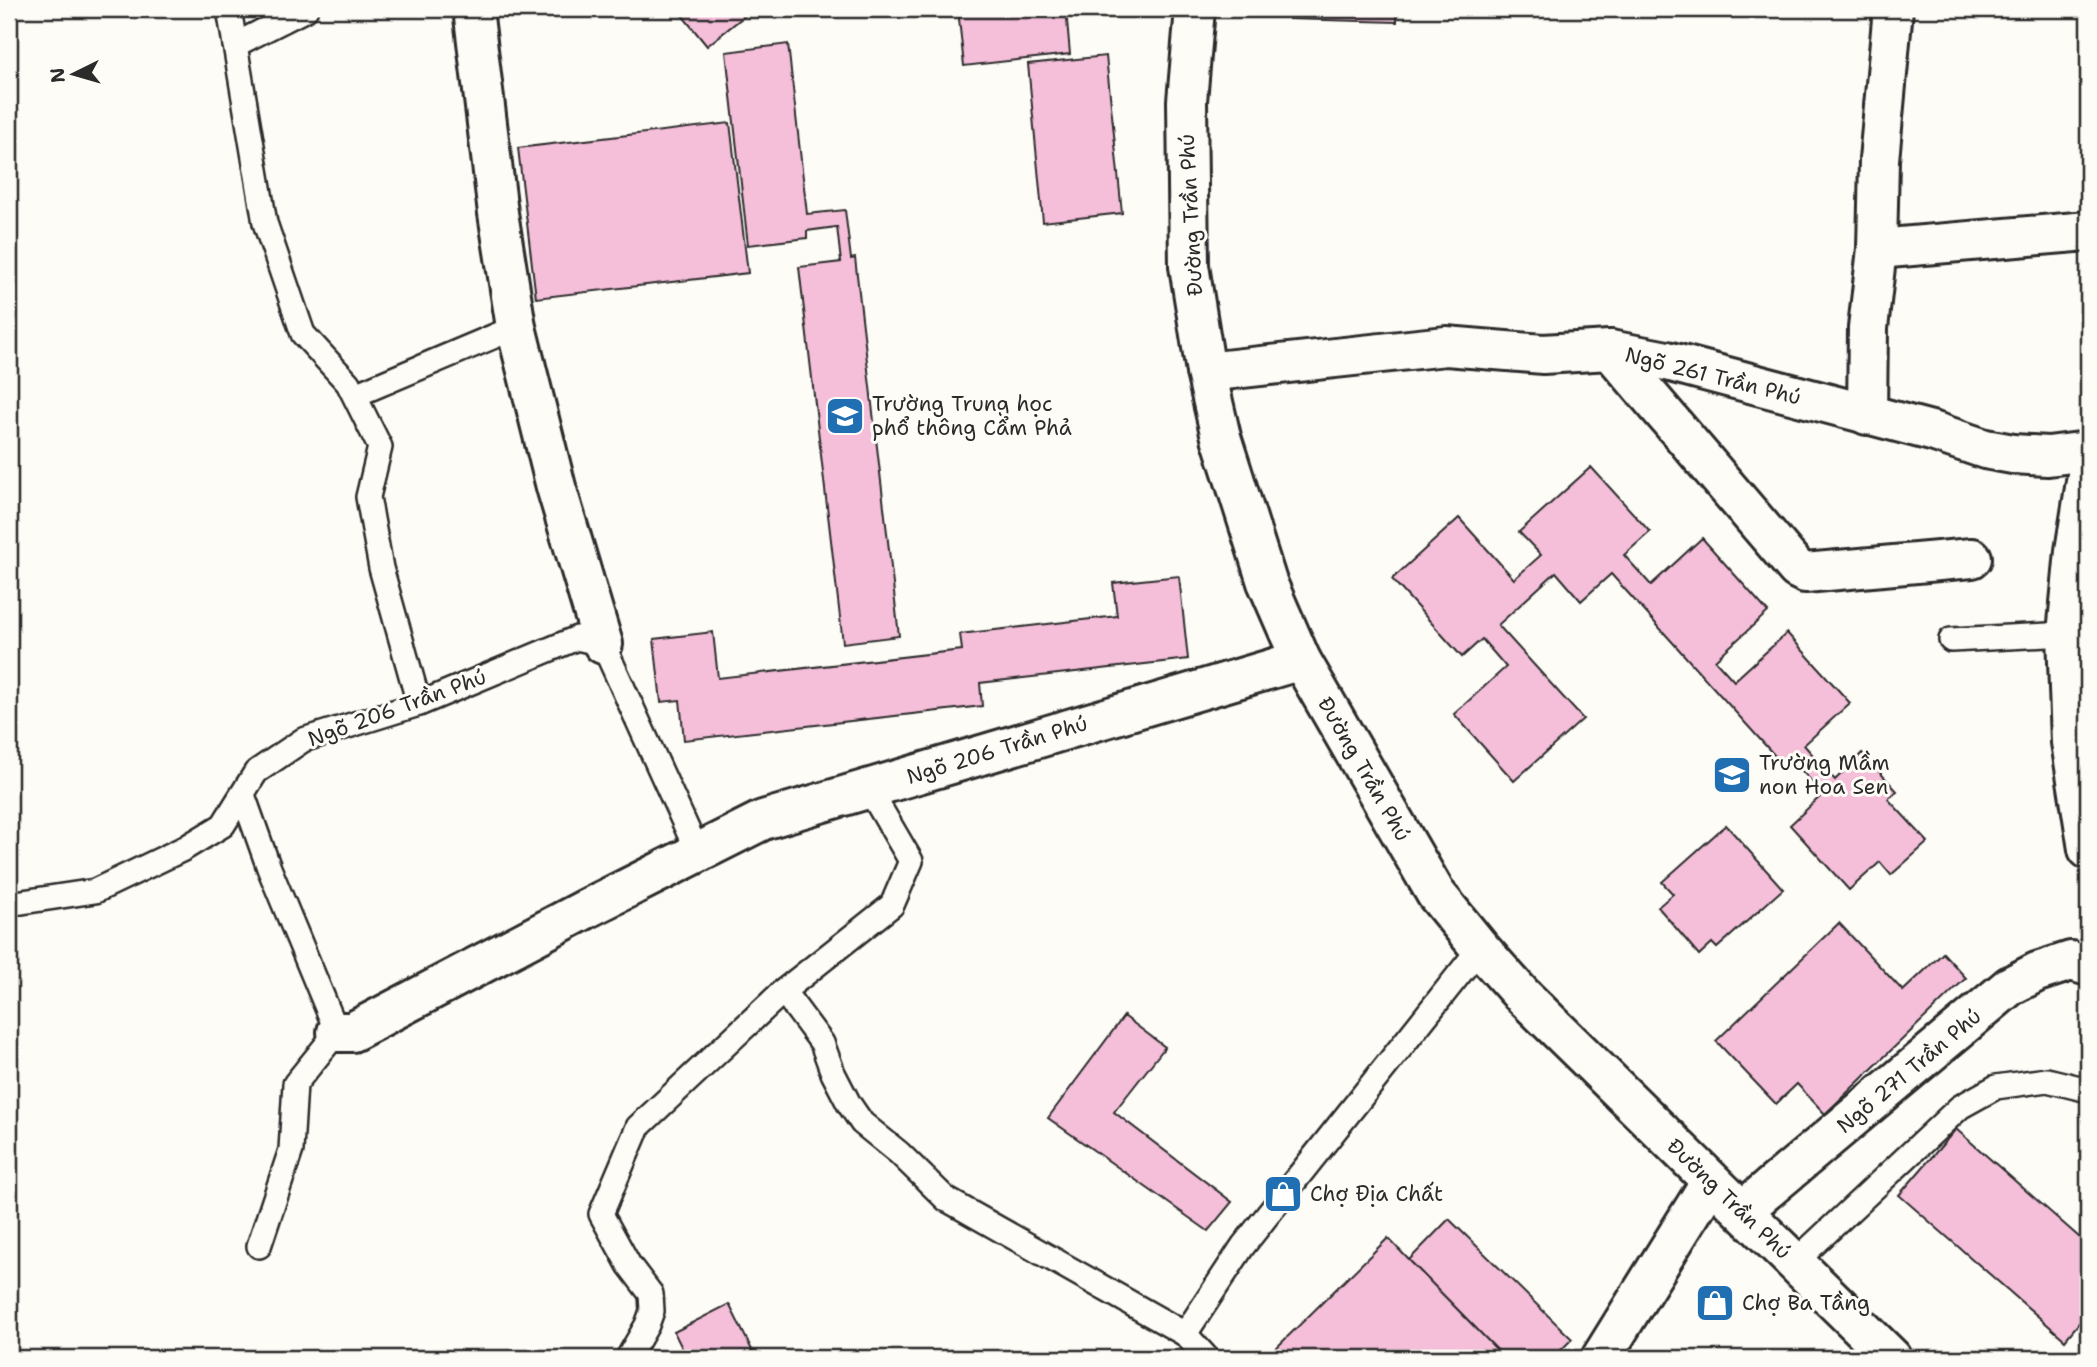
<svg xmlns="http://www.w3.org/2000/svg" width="2097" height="1367" font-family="'Shantell Sans',sans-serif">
  <rect width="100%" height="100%" fill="#fdfcf7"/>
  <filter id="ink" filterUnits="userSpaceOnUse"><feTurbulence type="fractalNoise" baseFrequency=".0143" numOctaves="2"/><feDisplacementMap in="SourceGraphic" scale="14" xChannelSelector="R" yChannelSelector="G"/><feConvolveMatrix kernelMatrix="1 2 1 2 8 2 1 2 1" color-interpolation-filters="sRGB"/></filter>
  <g filter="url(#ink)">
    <!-- building -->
    <g fill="#f5bfda" stroke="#2b2b2b" stroke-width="2">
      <polygon points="677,9 753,9 707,46"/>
      <polygon points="958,9 1066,9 1070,54 964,66"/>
      <polygon points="1290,9 1397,9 1397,22 1289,19"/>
      <polygon points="788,44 807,214 845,210 851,259 855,258 899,636 843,643 799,267 841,262 837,227 807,231 807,238 748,245 726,52"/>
      <polygon points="1106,56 1122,213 1043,222 1028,64"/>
      <polygon points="730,123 748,273 536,298 518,148"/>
      <polygon points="1591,467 1650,532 1624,555 1651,585 1702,538 1768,612 1715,660 1734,681 1787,633 1850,703 1804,745 1835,780 1862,753 1897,791 1888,799 1928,842 1891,875 1880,862 1849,890 1790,825 1823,794 1791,759 1784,766 1611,574 1581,601 1556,572 1498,625 1583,719 1514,781 1454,714 1506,667 1482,639 1462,657 1392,579 1459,518 1514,579 1541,555 1519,532"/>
      <polygon points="1179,576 1188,659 980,683 982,706 684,740 680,700 661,702 654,639 713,632 718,678 962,650 960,634 1117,616 1113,583"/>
      <polygon points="1726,825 1783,889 1717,948 1712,943 1699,955 1658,907 1673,894 1662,882"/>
      <polygon points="1839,923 1903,991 1943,953 1966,978 1825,1114 1797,1084 1776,1104 1716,1041"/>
      <polygon points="1124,1016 1165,1047 1114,1112 1232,1202 1208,1231 1048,1118"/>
      <polygon points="1956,1129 2088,1245 2088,1312 2065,1340 1899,1195"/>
      <polygon points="1449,1219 1572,1339 1553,1358 1505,1358 1409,1260"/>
      <polygon points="1388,1238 1409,1260 1505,1358 1274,1358 1270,1354"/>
      <polygon points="729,1304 756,1358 687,1358 674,1332"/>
    </g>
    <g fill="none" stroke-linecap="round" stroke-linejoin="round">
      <!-- lane casing -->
      <g stroke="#2b2b2b" stroke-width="28">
        <g id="lane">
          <polyline points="229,9 265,223 303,334 348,383 380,447 368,497 381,568 419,704"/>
          <polyline points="235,45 306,9"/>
          <polyline points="355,395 516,327"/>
          <polyline points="1951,640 2088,633"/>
          <polyline points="243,795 269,868 337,1032 295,1084 291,1150 259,1246"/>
          <polyline points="9,904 95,891 185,848 223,825 256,772 303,740 419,704 577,638 603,644 698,853"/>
          <polyline points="781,993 790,1000 822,1043 833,1073 849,1104 862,1123 899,1153 946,1199 1185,1334 1207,1358"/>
          <polyline points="1794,1263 1960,1107 1996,1087 2047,1080 2088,1090"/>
          <polyline points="1185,1334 1243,1246 1480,948"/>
          <polyline points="628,1358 647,1325 652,1311 651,1294 629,1265 601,1214 638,1127 781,993 892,905 911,861 869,789"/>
        </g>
      </g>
      <!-- street casing -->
      <g stroke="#2b2b2b" stroke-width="44">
        <g id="street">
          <polyline points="473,9 498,213 516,327 556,487 603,644"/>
          <polyline points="1877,249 2088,231"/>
          <polyline points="1610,350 1797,569 1805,573 1972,558"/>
          <polyline points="1206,372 1446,346 1543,354 1610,350 1667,361 1935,432 1985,449 2013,454 2048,456 2088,451"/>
          <polyline points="1867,415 1868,328 1877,249 1879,160 1893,9"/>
          <polyline points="2088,469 2075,551 2067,634 2071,742 2088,849"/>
          <polyline points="337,1032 352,1032 588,908 763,820 1301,660"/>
          <polyline points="1743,1210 2010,986 2037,972 2071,961 2088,966"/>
          <polyline points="1601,1358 1711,1181"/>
        </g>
      </g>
      <!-- primary casing -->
      <g stroke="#2b2b2b" stroke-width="44">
        <polyline id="primary" points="1195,9 1187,101 1189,266 1206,372 1221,437 1267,582 1301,660 1436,894 1480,948 1521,994 1892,1358"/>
      </g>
      <!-- lane -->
      <use href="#lane" stroke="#fdfcf7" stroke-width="23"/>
      <!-- street -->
      <use href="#street" stroke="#fdfcf7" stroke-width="38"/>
      <!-- primary -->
      <use href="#primary" stroke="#fdfcf7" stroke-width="38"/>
    </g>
  </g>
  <!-- icons -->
  <defs>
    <g id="school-square" transform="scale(2.0125)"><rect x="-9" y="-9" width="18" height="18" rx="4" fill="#1f6fb2" stroke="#fdfcf7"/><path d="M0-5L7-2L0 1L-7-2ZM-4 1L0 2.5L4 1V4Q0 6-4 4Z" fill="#fff"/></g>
    <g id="shop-square" transform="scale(2.0125)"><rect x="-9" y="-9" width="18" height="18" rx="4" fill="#1f6fb2" stroke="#fdfcf7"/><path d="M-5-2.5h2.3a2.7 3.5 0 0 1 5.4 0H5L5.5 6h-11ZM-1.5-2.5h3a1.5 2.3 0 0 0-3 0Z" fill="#fff"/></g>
  </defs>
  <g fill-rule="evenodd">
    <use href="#school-square" x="845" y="416"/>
    <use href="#school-square" x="1732" y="775"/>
    <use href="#shop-square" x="1283" y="1194"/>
    <use href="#shop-square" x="1715" y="1303"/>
  </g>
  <g text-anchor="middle" stroke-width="6" stroke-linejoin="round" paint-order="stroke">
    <!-- street labels -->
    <g font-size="21" fill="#2b2b2b" stroke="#fdfcf7">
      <text transform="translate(1191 215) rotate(-93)" y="7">Đường Trần Phú</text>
      <text transform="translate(1713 376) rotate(14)" y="7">Ngõ 261 Trần Phú</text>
      <text transform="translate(397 708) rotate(-20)" y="7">Ngõ 206 Trần Phú</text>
      <text transform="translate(997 750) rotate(-17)" y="7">Ngõ 206 Trần Phú</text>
      <text transform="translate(1364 769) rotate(60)" y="7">Đường Trần Phú</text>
      <text transform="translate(1909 1071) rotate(-40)" y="7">Ngõ 271 Trần Phú</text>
      <text transform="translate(1729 1199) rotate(44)" y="7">Đường Trần Phú</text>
    </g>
    <!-- poi labels -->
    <g font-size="21" fill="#2b2b2b" stroke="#fdfcf7" text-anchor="start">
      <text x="872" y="411">Trường Trung học<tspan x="872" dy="24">phổ thông Cẩm Phả</tspan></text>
      <text x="1759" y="770">Trường Mầm<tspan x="1759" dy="24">non Hoa Sen</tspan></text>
      <text x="1310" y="1201">Chợ Địa Chất</text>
      <text x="1742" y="1310">Chợ Ba Tầng</text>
    </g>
  </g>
  <!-- margin -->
  <rect width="2097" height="1367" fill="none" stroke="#fdfcf7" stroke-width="35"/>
  <rect x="18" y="18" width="2062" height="1332" fill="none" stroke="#2b2b2b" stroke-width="2.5" filter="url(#ink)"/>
  <!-- north arrow -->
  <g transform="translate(74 74) rotate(265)" stroke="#fdfcf7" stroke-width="5" paint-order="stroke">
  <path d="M0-5L12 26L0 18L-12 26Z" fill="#2b2b2b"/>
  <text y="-10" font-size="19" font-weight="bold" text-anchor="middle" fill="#2b2b2b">N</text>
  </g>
</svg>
